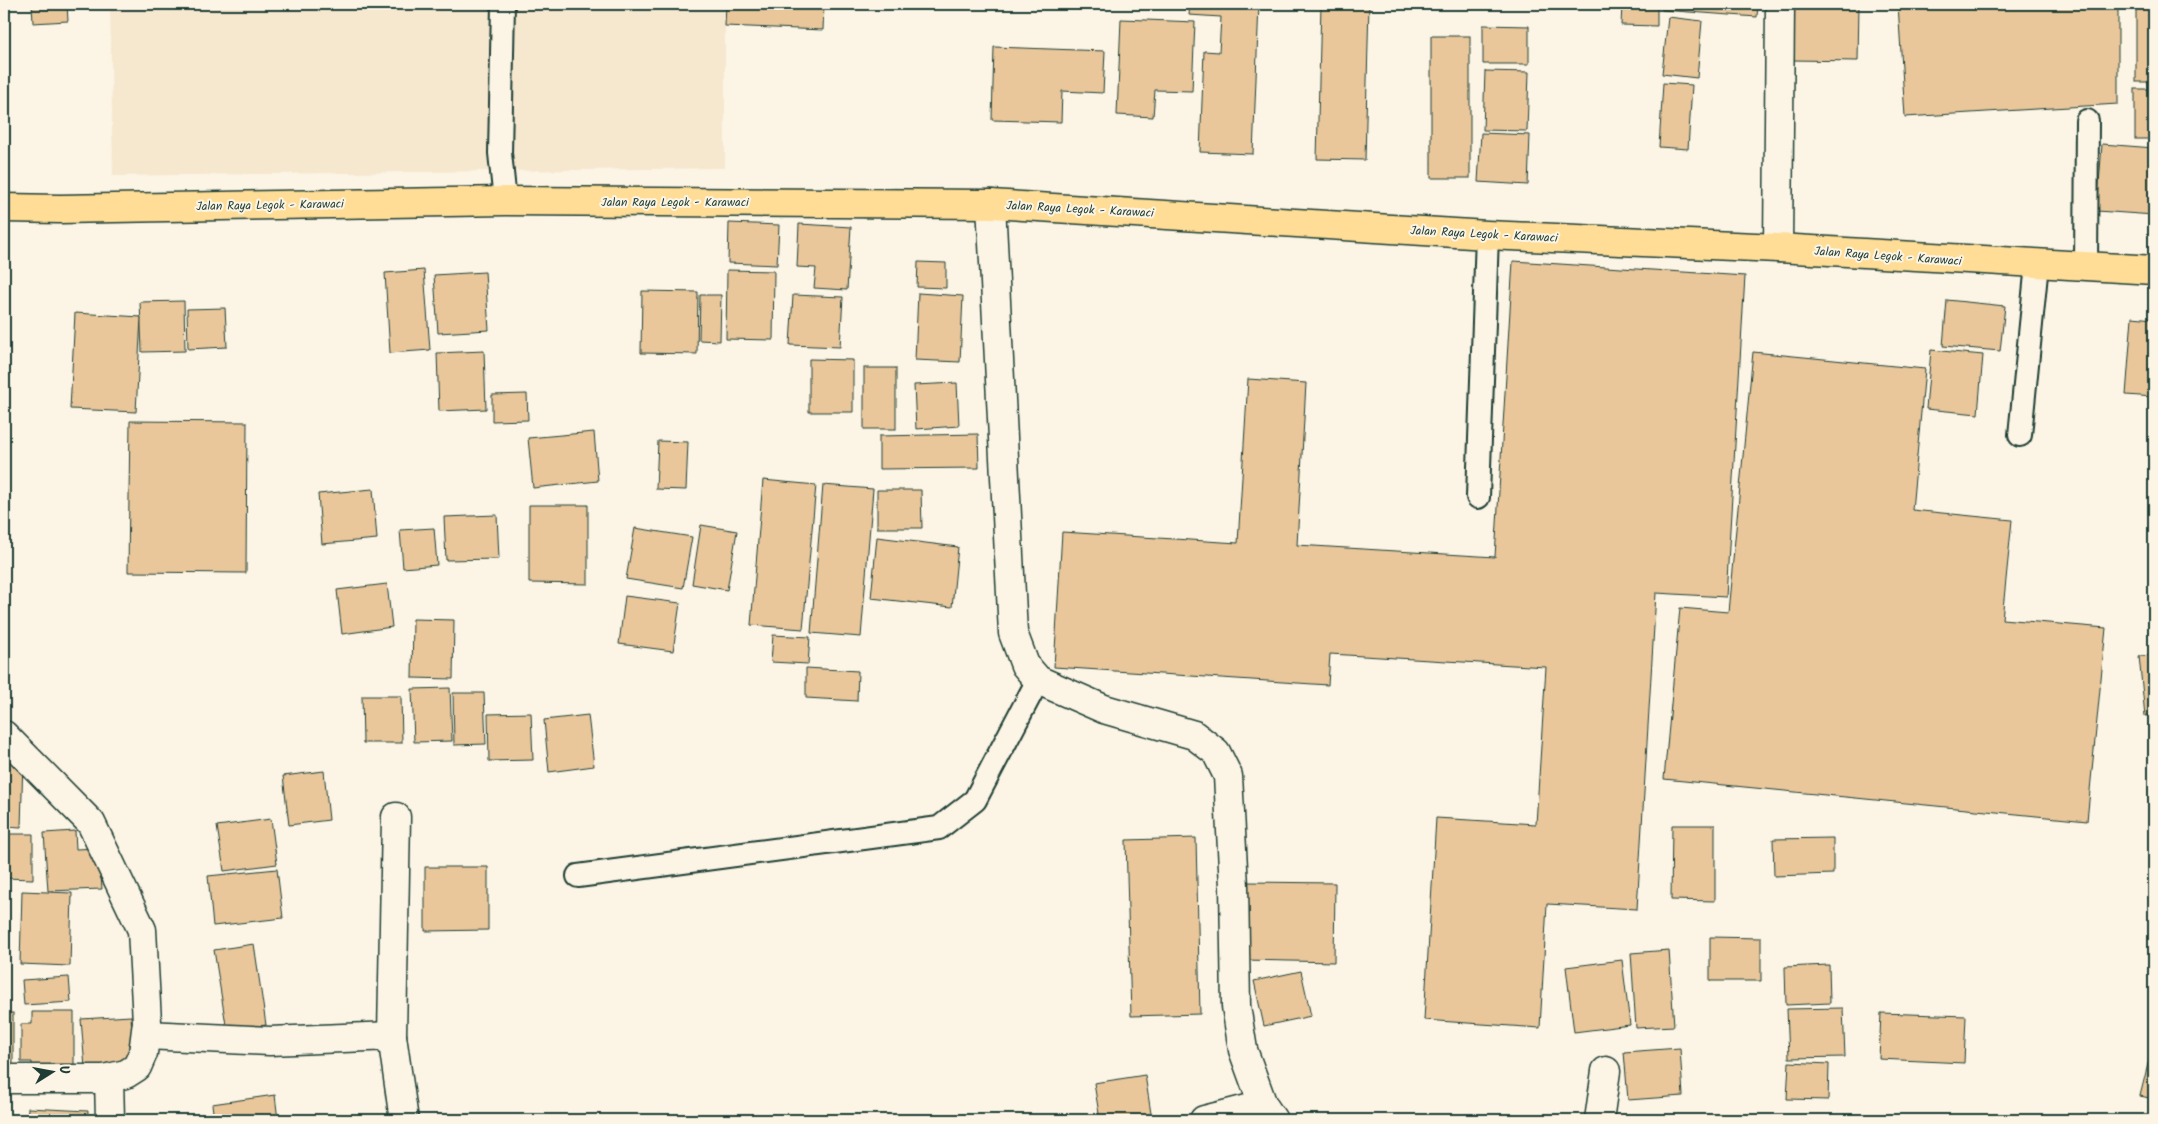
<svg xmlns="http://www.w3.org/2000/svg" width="2158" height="1124" font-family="Kalam,sans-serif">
  <rect width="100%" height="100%" fill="#fcf5e5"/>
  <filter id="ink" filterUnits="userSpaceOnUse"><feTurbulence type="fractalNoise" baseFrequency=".02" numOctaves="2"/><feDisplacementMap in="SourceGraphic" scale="10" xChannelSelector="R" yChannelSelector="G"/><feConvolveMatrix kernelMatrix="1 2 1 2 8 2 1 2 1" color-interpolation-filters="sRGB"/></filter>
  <g filter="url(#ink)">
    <!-- built -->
    <polygon fill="#f6e7cf" points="110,4 725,4 725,168 113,176"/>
    <!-- building -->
    <g fill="#e9c79b" stroke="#1f3d34">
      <polygon points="32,4 67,4 68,21 33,23"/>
      <polygon points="726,4 824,4 823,30 725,26"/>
      <polygon points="1190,4 1259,4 1253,154 1200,152 1204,51 1219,52 1221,17 1189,15"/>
      <polygon points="1321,4 1369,4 1365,160 1317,159"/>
      <polygon points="1411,4 1459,4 1411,5"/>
      <polygon points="1622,4 1657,4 1657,26 1621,25"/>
      <polygon points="1662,4 1758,4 1757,17 1662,10"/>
      <polygon points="1792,4 1859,4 1858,61 1792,60"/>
      <polygon points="1898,4 2118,4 2118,104 1905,117"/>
      <rect x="2136" y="8" width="18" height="74"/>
      <polygon points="1668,17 1702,21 1697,78 1662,74"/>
      <polygon points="1121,19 1195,22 1192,91 1155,90 1153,117 1117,115"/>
      <polygon points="1483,25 1529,26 1529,64 1483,64"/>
      <rect x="1431" y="36" width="39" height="142"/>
      <polygon points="994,47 1105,51 1103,93 1062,91 1061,122 992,120"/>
      <polygon points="1485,71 1529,72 1527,131 1483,130"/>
      <polygon points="1663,83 1692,85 1688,149 1659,147"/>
      <rect x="2135" y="89" width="19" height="50"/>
      <polygon points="1481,133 1530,135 1528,185 1478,182"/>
      <polygon points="2102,144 2154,148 2154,215 2097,211"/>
      <polygon points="729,223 779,225 777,265 728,263"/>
      <polygon points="799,224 851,227 847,290 814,288 816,268 797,267"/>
      <polygon points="1513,261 1745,276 1726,597 1656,593 1637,909 1547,904 1540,1028 1424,1020 1436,818 1536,824 1546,667 1330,654 1328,685 1054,667 1062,532 1238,543 1248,379 1306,383 1297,545 1495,557"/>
      <polygon points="918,262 946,263 946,288 917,287"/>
      <polygon points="424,270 430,350 390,353 385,273"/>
      <polygon points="727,270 774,271 773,340 726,339"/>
      <polygon points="485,272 489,330 438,333 434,275"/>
      <polygon points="642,291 698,292 697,354 641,353"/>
      <polygon points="918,293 963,296 960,362 915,360"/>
      <polygon points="700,295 721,295 720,341 699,340"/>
      <polygon points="793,295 843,297 840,347 790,345"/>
      <polygon points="1947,300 2005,306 2000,351 1943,346"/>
      <polygon points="184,301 185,351 142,352 140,302"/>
      <polygon points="225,308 227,347 188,349 187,309"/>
      <polygon points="75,313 141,317 136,412 70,409"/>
      <polygon points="2132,317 2154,319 2154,397 2126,395"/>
      <polygon points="1931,350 1983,355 1978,414 1926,409"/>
      <polygon points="484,351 486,409 439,411 437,353"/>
      <polygon points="1753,352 1925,369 1912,510 2012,520 2002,619 2106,628 2087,821 1664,779 1680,608 1728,612"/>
      <polygon points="809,359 853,360 853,412 809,412"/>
      <rect x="864" y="368" width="32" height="61"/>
      <polygon points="957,383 959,426 916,429 914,385"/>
      <polygon points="527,394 528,420 492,421 492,395"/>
      <polygon points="130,421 247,422 246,573 128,572"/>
      <polygon points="594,432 598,481 533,488 528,438"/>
      <polygon points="978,434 979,468 879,469 879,436"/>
      <polygon points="658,441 688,442 686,490 656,489"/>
      <polygon points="763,480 816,485 803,629 751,625"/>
      <polygon points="823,485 873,489 861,637 811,633"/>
      <polygon points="373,489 377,539 322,544 318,494"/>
      <polygon points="877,490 921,490 922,528 877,528"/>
      <polygon points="529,505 588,505 588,584 529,583"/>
      <polygon points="497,515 499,559 446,560 444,517"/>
      <polygon points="701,525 737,531 727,590 692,584"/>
      <polygon points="434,528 437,565 403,568 400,530"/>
      <polygon points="635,528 692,537 683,588 626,579"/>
      <polygon points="877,537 958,547 952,607 871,598"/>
      <polygon points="387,584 392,627 342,634 337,590"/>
      <polygon points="625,596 680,603 673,651 619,644"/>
      <polygon points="413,619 454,620 453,679 412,678"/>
      <polygon points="773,635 810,637 808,664 771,662"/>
      <polygon points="2154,655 2154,715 2145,716 2139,656"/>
      <polygon points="806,668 858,671 857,701 806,698"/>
      <polygon points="450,688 452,741 414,742 412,689"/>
      <polygon points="453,693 484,693 486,744 454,745"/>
      <polygon points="362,696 401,696 402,743 363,743"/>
      <polygon points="531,713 533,760 489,761 488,714"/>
      <polygon points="588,715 594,766 549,772 544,720"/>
      <polygon points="4,760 23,760 21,827 4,826"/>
      <polygon points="324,771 329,820 289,825 283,776"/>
      <polygon points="271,819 277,864 224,871 217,826"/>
      <polygon points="1672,825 1715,825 1715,901 1671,900"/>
      <polygon points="75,831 76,849 99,848 102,889 48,891 44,833"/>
      <polygon points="4,834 33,834 33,879 4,878"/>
      <polygon points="1196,838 1200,1014 1131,1016 1126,840"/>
      <polygon points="1833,838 1833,874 1774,876 1773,839"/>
      <polygon points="425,867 488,867 488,930 425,931"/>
      <polygon points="277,869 283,918 213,926 208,876"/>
      <polygon points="1247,882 1335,883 1334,962 1245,960"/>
      <polygon points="22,891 72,893 70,966 20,964"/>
      <polygon points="1710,937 1761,938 1761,981 1710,981"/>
      <polygon points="254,944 266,1025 227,1031 214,950"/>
      <polygon points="1669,950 1674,1026 1636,1028 1631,953"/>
      <polygon points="1622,960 1630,1025 1574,1032 1566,967"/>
      <polygon points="1829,965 1830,1003 1786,1005 1785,967"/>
      <polygon points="1301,971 1311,1016 1264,1026 1254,981"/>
      <polygon points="69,977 71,1002 24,1005 22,980"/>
      <polygon points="1843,1008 1845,1057 1789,1058 1787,1009"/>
      <polygon points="32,1012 74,1012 74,1075 32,1074 32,1062 21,1062 21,1024 32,1024"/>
      <rect x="4" y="1013" width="9" height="50"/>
      <polygon points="1881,1013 1966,1016 1964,1063 1879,1059"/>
      <polygon points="131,1016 134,1066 85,1068 81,1019"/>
      <polygon points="2154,1040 2154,1099 2140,1096"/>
      <polygon points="1680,1048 1683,1096 1628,1100 1624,1052"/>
      <polygon points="1789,1062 1829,1064 1828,1100 1787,1099"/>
      <polygon points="1145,1075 1152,1120 1100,1120 1094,1083"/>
      <polygon points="275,1095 278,1120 214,1120 212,1104"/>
      <polygon points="28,1108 88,1111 87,1120 27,1120"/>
      <polygon points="175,1117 176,1120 152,1120"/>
      <polygon points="1881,1119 1913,1120 1881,1120"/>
    </g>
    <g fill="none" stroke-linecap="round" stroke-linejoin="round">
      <!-- service casing -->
      <g stroke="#1f3d34" stroke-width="26">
        <g id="service">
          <polyline points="503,4 500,153 505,201"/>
          <polyline points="2086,266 2087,121"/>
          <polyline points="2020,435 2037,264"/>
          <polyline points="1478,497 1487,235"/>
          <polyline points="578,876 939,828 975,800 1038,680"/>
        </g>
      </g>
      <!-- minor casing -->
      <g stroke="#1f3d34" stroke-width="31">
        <g id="minor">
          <polyline points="1778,248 1780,4"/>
          <polyline points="4,735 91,823 142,930 147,1022 143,1053 137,1067 126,1074 104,1079 4,1079"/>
          <polyline points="147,1035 270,1041 392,1036 404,1120"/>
          <polyline points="392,1036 396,817"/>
          <polyline points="109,1078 110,1120"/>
          <polyline points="1204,1120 1263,1105"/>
          <polyline points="1599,1120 1606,1071"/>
        </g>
      </g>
      <!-- tertiary casing -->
      <g stroke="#1f3d34" stroke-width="31">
        <polyline id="tertiary" points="991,204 1013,633 1025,665 1038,680 1104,709 1194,735 1216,752 1228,776 1234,886 1236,1006 1243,1050 1263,1105 1273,1120"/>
      </g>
      <!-- primary casing -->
      <g stroke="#1f3d34" stroke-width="31">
        <polyline id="primary" points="4,208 60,209 505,201 991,204 1487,235 1778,248 2154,270"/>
      </g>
      <!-- service -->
      <use href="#service" stroke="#fcf5e5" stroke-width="22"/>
      <!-- minor -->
      <use href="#minor" stroke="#fcf5e5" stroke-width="28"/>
      <!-- tertiary -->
      <use href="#tertiary" stroke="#fcf5e5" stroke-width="28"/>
      <!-- primary -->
      <use href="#primary" stroke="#ffdd96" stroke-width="28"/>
    </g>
  </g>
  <g text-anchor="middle" stroke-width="4" stroke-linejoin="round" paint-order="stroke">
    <!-- street labels -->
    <g font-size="12" fill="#1f3d34" stroke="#fcf5e5">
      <text x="675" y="206">Jalan Raya Legok - Karawaci</text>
      <text transform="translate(270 205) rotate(-1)" y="4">Jalan Raya Legok - Karawaci</text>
      <text transform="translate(1080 209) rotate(3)" y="4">Jalan Raya Legok - Karawaci</text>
      <text transform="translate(1484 234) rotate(3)" y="4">Jalan Raya Legok - Karawaci</text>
      <text transform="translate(1888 256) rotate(4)" y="4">Jalan Raya Legok - Karawaci</text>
    </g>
  </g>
  <!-- margin -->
  <rect width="2158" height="1124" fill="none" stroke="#fcf5e5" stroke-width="20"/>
  <rect x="10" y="10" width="2138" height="1104" fill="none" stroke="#1f3d34" stroke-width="2" filter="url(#ink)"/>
  <!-- north arrow -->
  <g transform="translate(52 1072) rotate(79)" stroke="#fcf5e5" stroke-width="4" paint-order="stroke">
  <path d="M0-4L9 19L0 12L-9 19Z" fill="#1f3d34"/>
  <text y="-8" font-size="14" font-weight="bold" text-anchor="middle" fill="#1f3d34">U</text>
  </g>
</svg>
